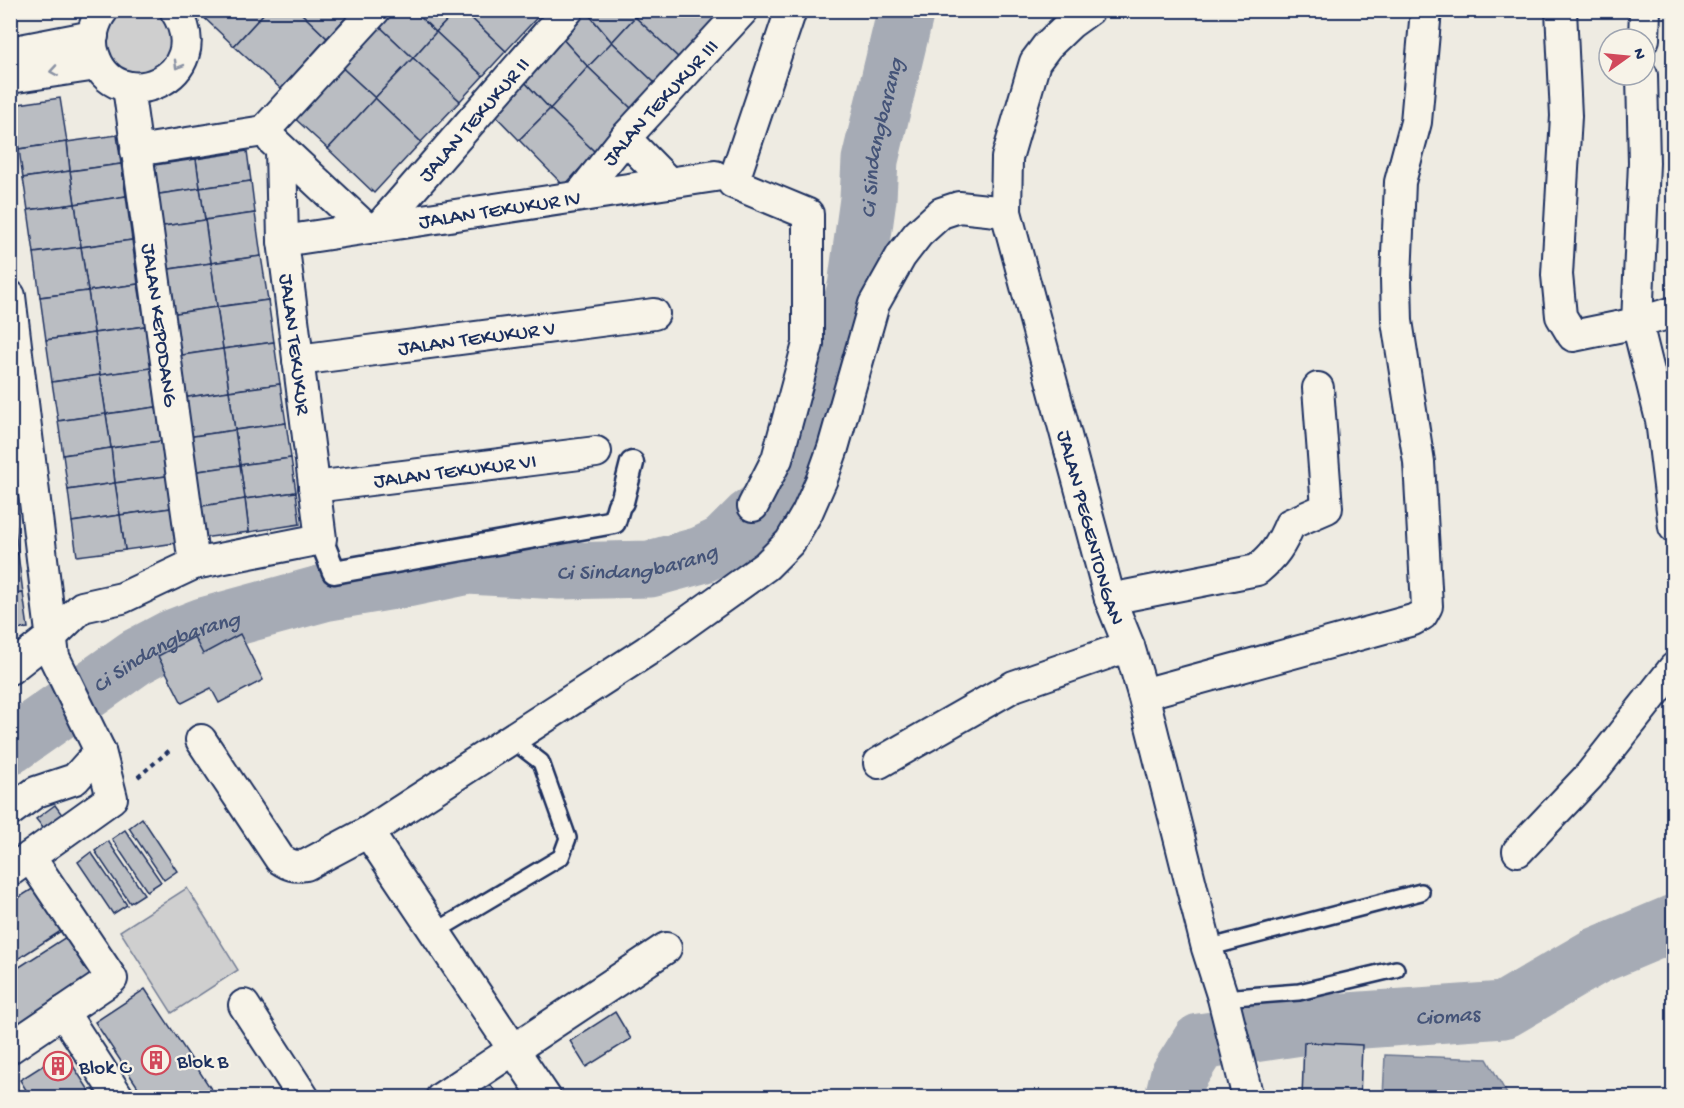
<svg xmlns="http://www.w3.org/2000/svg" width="1684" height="1108" font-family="'Gochi Hand',sans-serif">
  <rect width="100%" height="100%" fill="#eeebe2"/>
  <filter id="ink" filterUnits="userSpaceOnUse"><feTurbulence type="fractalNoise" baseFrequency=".0167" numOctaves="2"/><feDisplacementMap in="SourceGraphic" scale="12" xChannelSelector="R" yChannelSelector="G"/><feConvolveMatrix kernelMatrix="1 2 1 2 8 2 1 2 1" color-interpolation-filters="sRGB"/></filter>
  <g filter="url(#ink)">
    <!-- green -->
    <g fill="#cfcfcf" stroke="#757f96" stroke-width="1.5">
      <polygon points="111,11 166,11 172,16 171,68 121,78 99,32"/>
      <polygon points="187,888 238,970 172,1013 120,931"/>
    </g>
    <!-- water -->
    <polygon fill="#a6abb5" stroke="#6e7992" stroke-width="1.5" points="1385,1055 1487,1059 1508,1096 1383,1097"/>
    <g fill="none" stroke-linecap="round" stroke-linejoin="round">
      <!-- river -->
      <g stroke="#a6abb5" stroke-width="57">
        <path id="s1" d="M10,746L136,657L172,638L203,626L324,593L406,579L468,566L560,571L650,569L701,555L724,544L750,518L787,491L811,432L837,354L856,287L868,199L870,160L906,10"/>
        <path id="s2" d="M1173,1098L1178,1077L1200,1042L1334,1022L1504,1010L1596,956L1674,923"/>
      </g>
    </g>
    <!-- building -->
    <g fill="#babdc2" stroke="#1b2f5e" stroke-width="1.5">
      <polygon points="196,10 267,10 234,46"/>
      <polygon points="267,10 298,10 327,38 281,89 234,46"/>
      <polygon points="298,10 353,10 327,38"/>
      <polygon points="386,10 413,10 436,32 413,58 375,22"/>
      <polygon points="413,10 457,10 436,32"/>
      <polygon points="457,10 463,10 506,51 483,76 436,32"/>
      <polygon points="463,10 544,10 506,51"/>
      <polygon points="580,10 585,10 612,42 588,67 559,35"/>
      <polygon points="585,10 628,10 635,17 612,42"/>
      <polygon points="641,10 717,10 722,16 681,60 635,17"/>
      <polygon points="635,17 681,60 658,86 612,42"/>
      <polygon points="375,22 413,58 375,98 337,63"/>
      <polygon points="436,32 483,76 460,101 413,58"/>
      <polygon points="559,35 588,67 550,109 521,78"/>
      <polygon points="612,42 658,86 634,111 588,67"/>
      <polygon points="413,58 460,101 421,142 375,98"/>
      <polygon points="337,63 375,98 328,149 290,114"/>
      <polygon points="588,67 634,111 595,152 550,109"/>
      <polygon points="521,78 550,109 519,140 489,109"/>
      <polygon points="60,98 67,142 19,149 12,105"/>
      <polygon points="375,98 421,142 374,193 328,149"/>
      <polygon points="550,109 595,152 564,186 519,140"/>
      <polygon points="117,135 121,164 70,171 67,142"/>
      <polygon points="67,142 70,171 23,178 19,149"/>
      <polygon points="247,151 251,181 200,188 196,159"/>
      <polygon points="196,159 200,188 153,195 148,166"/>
      <polygon points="121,164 126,196 75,204 70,171"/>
      <polygon points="70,171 75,204 28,210 23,178"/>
      <polygon points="251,181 255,213 205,220 200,188"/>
      <polygon points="200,188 205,220 157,227 153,195"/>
      <polygon points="126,196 132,240 81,247 75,204"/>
      <polygon points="75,204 81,247 34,253 28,210"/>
      <polygon points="255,213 261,256 211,263 205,220"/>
      <polygon points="205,220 211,263 163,270 157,227"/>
      <polygon points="132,240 138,284 88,291 81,247"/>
      <polygon points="81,247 88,291 40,297 34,253"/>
      <polygon points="261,256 268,300 217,307 211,263"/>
      <polygon points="211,263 217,307 170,314 163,270"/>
      <polygon points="138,284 145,326 94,333 88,291"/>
      <polygon points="88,291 94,333 46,340 40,297"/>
      <polygon points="268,300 274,342 223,349 217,307"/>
      <polygon points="217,307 223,349 176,356 170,314"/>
      <polygon points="145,326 151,368 100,375 94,333"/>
      <polygon points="94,333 100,375 52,382 46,340"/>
      <polygon points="274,342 280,384 229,391 223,349"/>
      <polygon points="223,349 229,391 182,398 176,356"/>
      <polygon points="151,368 156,407 106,414 100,375"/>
      <polygon points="100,375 106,414 58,421 52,382"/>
      <polygon points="280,384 286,423 235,430 229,391"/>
      <polygon points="229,391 235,430 187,437 182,398"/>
      <polygon points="156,407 161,441 111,448 106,414"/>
      <polygon points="106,414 111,448 63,455 58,421"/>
      <polygon points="286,423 291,458 240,465 235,430"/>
      <polygon points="235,430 240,465 192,472 187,437"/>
      <polygon points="161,441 166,476 115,483 111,448"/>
      <polygon points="111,448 115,483 68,490 63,455"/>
      <polygon points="291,458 296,492 245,499 240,465"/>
      <polygon points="240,465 245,499 197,507 192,472"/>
      <polygon points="166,476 171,508 120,515 115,483"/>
      <polygon points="115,483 120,515 72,522 68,490"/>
      <polygon points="296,492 300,524 249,532 245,499"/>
      <polygon points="245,499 249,532 202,538 197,507"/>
      <polygon points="171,508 176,543 125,550 120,515"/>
      <polygon points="10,512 13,512 18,554 10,555"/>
      <polygon points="120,515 125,550 77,556 72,522"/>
      <polygon points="18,554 23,593 10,594 10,555"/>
      <polygon points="23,593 28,628 10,630 10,594"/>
      <polygon points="240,634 263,680 219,703 211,688 182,703 158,656 194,637 203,654"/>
      <polygon points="55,805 63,816 44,829 36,819"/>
      <polygon points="142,818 177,871 164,880 129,828"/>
      <polygon points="125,830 161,882 147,891 112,839"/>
      <polygon points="108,841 144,894 130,903 95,851"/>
      <polygon points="91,852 127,905 113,914 78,862"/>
      <polygon points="34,888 61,931 10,964 10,903"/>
      <polygon points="66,937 93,980 10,1034 10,973"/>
      <polygon points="145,989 217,1098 145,1098 95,1022"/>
      <polygon points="615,1012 631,1039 586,1067 570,1041"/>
      <polygon points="1304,1042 1362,1045 1360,1098 1302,1098"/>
      <polygon points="64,1052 94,1098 31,1098 20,1080"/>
      <polygon points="484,1074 499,1098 450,1098"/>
      <polygon points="13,1085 21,1098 10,1098 10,1087"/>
    </g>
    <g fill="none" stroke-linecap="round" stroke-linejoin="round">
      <!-- service casing -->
      <g stroke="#1b2f5e" stroke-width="20">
        <g id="service">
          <polyline points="435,932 561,857 568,838 541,762 511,739"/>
          <polyline points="1207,948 1421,892"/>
          <polyline points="1223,998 1299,992 1396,969"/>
        </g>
      </g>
      <!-- pedestrian casing -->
      <g stroke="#1b2f5e" stroke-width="27">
        <polyline id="pedestrian" points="321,539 334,572 614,522 619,505 622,502 632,463"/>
      </g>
      <!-- minor casing -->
      <g stroke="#1b2f5e" stroke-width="34">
        <g id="minor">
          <path d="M103,10C94,22 89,40 94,54C114,121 219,77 175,10"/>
          <path id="s3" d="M1089,10L1071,23L1047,46L1035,62L1007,158L1006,212L1110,599L1129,646L1143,694L1207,948L1223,998L1248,1098"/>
          <polyline points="1561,10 1566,116 1557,275 1561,316 1573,336 1637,323 1661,420 1674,527"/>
          <polyline points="1644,39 1645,10"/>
          <polyline points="10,52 93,36"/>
          <polyline points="1642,75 1644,163 1637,323 1674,312"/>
          <polyline points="10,78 97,65"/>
          <path id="s4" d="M128,87L194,564"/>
          <polyline points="264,131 375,10"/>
          <polyline points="625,138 669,183"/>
          <polyline points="272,140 366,228"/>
          <polyline points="136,151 264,131"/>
          <path id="s5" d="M579,196L625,138L743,10"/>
          <path id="s6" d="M380,226L568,10"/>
          <path id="s7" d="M283,241L715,176"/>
          <polyline points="10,296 54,657 100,751 112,798 10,871"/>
          <path id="s8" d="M298,360L654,314"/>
          <path id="s9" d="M314,487L596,452"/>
          <polyline points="753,506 777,459 808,344 808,214 733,183 791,10"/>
          <path d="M1110,599L1257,570C1275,555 1281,545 1290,524L1327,508L1318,388"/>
          <polyline points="10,669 52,636 82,607 122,598 194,564 321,539 283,241 281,149"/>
          <polyline points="1143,694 1413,620 1422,615 1427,606 1419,462 1397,321 1396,279 1400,182 1416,122 1426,10"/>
          <path d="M201,740L280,859C289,865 294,867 306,865L368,832L647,651L766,566L790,542L807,513L822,479L833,448L874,304L901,256L918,234L941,213L959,207L1006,212"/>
          <polyline points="879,763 1014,686 1129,646"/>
          <polyline points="10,811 36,792 75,779 100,751"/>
          <polyline points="368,832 546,1098"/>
          <polyline points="1518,851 1589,776 1674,668"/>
          <polyline points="244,1005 304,1098"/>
          <polyline points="63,1012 119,1098"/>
          <polyline points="10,1048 112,979 30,857"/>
          <polyline points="441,1098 666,948"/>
        </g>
      </g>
      <!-- path -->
      <polyline stroke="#1b2f5e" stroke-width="4" stroke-dasharray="4.5 4.5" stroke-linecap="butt" points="138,777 171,749"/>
      <!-- service -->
      <use href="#service" stroke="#f7f3e8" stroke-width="15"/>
      <!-- pedestrian -->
      <use href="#pedestrian" stroke="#f7f3e8" stroke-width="22"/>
      <!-- minor -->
      <use href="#minor" stroke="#f7f3e8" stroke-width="30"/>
    </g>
    <!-- one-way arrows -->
    <defs><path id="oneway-chevron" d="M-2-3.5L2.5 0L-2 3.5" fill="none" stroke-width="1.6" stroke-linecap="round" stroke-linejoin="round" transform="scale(1.5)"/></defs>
    <g stroke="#8991a3">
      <use href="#oneway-chevron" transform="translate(178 65) rotate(120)"/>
      <use href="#oneway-chevron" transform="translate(54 71) rotate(171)"/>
    </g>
  </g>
  <!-- icons -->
  <defs>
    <g id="building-ring" transform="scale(1.5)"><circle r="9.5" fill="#f7f3e8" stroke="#d1495b" stroke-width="1.5"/><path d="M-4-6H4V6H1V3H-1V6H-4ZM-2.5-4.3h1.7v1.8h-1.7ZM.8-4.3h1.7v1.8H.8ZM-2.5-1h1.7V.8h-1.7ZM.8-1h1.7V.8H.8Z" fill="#d1495b"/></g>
  </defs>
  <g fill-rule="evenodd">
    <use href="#building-ring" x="156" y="1060"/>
    <use href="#building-ring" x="58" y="1066"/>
  </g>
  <g text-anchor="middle" stroke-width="4.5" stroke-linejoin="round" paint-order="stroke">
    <!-- street labels -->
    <g font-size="21" fill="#1b2f5e" stroke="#f7f3e8">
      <text dy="7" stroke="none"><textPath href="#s5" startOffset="124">JALAN TEKUKUR III</textPath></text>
      <text dy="7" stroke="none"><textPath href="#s6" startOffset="142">JALAN TEKUKUR II</textPath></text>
      <text dy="7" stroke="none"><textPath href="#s7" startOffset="219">JALAN TEKUKUR IV</textPath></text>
      <text dy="7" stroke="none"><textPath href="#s4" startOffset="240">JALAN KEPODANG</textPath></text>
      <text dy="7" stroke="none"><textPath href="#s8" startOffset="180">JALAN TEKUKUR V</textPath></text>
      <text transform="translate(296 344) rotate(83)" y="7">JALAN TEKUKUR</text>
      <text dy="7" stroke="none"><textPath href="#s9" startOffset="142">JALAN TEKUKUR VI</textPath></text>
      <text dy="7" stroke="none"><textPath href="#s3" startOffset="556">JALAN PEGENTONGAN</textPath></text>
    </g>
    <!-- poi labels -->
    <g font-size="21" fill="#1b2f5e" stroke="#f7f3e8" text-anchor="start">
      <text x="177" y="1067">Blok B</text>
      <text x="79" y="1073">Blok C</text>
    </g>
    <!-- water labels -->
    <g font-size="22" font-style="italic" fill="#455478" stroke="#f7f3e8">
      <text dy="8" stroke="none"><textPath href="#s1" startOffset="1210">Ci Sindangbarang</textPath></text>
      <text dy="8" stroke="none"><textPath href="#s1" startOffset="670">Ci Sindangbarang</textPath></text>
      <text dy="8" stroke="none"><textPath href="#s1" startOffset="184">Ci Sindangbarang</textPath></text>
      <text dy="8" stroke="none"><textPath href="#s2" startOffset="312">Ciomas</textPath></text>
    </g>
  </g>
  <!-- margin -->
  <rect width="1684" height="1108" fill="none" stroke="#f7f3e8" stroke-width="36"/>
  <rect x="18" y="18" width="1648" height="1072" fill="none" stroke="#1b2f5e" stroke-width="2" filter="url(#ink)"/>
  <!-- north arrow -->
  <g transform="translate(1627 57) rotate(75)"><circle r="28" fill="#f7f3e8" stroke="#9fa5b1" stroke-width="1.5"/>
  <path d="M0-4.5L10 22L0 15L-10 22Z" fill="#d1495b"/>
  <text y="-9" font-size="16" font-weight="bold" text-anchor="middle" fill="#1b2f5e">N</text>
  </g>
</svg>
